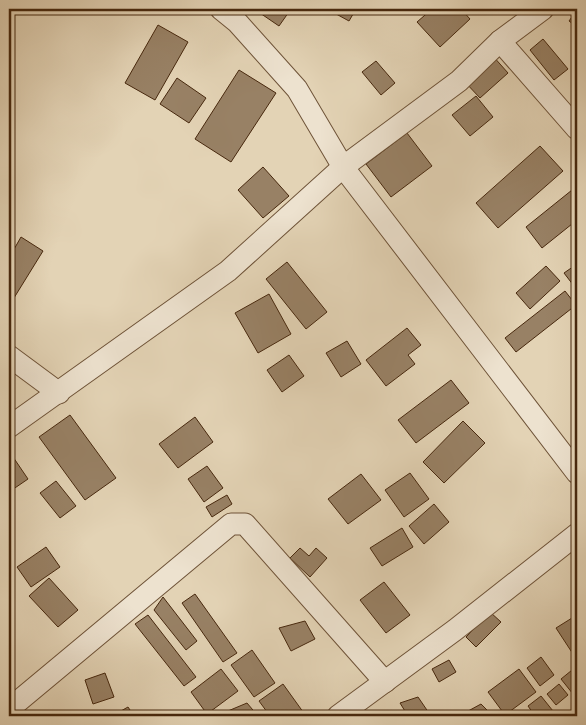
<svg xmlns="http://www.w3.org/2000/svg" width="586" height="725" font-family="'IM FELL Great Primer',serif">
  <rect width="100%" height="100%" fill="#e3d3b5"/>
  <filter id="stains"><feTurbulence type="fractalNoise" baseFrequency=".004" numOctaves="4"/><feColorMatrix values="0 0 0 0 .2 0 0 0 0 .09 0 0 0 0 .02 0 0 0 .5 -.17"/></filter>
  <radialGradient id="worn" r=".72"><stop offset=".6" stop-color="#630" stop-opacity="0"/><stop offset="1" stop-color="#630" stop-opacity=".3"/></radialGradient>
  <!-- building -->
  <g fill="#988165" stroke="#47280e">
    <polygon points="258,9 291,9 279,26 257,11"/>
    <polygon points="327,9 356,9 349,21"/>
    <polygon points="432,9 461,9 470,19 440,47 417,22"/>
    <polygon points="577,10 577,27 569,21"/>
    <polygon points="158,25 188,42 155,100 125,83"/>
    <polygon points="543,39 568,69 554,80 530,50"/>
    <polygon points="492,55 508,73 480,98 464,81"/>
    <polygon points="376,61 395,83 381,95 362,72"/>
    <polygon points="239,70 276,93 231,162 195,139"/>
    <polygon points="177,78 206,98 189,123 160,104"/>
    <polygon points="476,96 493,117 470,136 452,115"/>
    <polygon points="407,133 432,166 391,197 366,164"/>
    <polygon points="540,146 563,171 498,228 476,203"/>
    <polygon points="263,167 289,196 263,218 238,190"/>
    <polygon points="577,186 577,220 542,248 526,227"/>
    <polygon points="21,237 43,251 9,306 9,258"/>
    <polygon points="287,262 327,312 306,329 266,279"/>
    <polygon points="577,264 577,290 564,273"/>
    <polygon points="546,266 560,281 530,309 516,293"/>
    <polygon points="565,291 576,305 516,352 505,338"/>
    <polygon points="269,294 291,334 258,353 235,313"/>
    <polygon points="407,328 421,345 408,355 415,364 386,386 366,360"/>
    <polygon points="347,341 361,364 341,377 326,353"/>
    <polygon points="289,355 304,376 282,392 267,370"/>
    <polygon points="451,380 469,403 416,443 398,420"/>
    <polygon points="70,415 116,478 85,500 39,437"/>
    <polygon points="195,417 213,442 178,468 159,444"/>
    <polygon points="463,421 485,443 444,483 423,462"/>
    <polygon points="11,454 28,479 9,492 9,455"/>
    <polygon points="207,466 223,488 204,502 188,479"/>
    <polygon points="410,473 429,499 404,517 385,490"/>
    <polygon points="361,474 381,500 348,524 328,499"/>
    <polygon points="56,481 76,506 60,518 40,493"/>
    <polygon points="227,495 232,504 212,517 206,507"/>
    <polygon points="434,504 449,522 424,544 409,526"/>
    <polygon points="402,528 413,547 382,566 370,548"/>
    <polygon points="46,547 60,567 31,587 17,567"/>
    <polygon points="300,548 309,556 316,548 327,558 310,577 290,558"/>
    <polygon points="49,578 78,610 58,627 29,596"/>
    <polygon points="384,582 410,615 386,633 360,600"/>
    <polygon points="195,594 237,653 223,662 182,603"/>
    <polygon points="163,597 197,641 186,650 154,610"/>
    <polygon points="490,612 501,622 476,647 466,637"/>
    <polygon points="148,615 196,677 184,686 135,624"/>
    <polygon points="572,618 577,626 577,651 573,654 556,628"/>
    <polygon points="305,621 315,639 291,651 279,628"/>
    <polygon points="252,650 275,683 254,697 231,665"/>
    <polygon points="541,657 554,675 540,686 527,668"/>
    <polygon points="449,660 456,672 439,682 432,669"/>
    <polygon points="577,666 577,699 561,679"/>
    <polygon points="221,669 238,691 207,714 191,692"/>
    <polygon points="519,669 536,692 505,715 488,692"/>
    <polygon points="105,673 114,697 93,704 85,680"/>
    <polygon points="283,684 306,716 270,716 259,701"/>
    <polygon points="559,684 568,695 556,705 547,694"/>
    <polygon points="541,696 557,716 535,716 528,706"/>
    <polygon points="418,697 431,716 408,716 400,703"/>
    <polygon points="247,703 258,716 216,716"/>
    <polygon points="481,704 493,716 459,716"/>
    <polygon points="128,707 134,716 112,716"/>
  </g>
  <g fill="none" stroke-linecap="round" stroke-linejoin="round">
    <!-- minor casing -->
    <g stroke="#6e5338" stroke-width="23">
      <g id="minor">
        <polyline points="221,9 237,22 297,89 343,167 577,473"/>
        <polyline points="500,41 577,129"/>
        <polyline points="9,356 59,393"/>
        <polyline points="9,427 228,271 343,167 459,81 500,41 543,9"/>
        <polyline points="9,709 231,524 245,524 385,682"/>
        <polyline points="338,716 455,630 577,534"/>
      </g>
    </g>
    <!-- minor -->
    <use href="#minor" stroke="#ede2cf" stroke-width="21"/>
  </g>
  <!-- margin -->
  <rect width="586" height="725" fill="none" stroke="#e3d3b5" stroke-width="30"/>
  <rect x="10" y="10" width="566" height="705" fill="none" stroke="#47280e" stroke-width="2.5"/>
  <rect x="15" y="15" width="556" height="695" fill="none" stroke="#47280e"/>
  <rect width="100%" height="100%" filter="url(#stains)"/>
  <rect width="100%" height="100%" fill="url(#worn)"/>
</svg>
